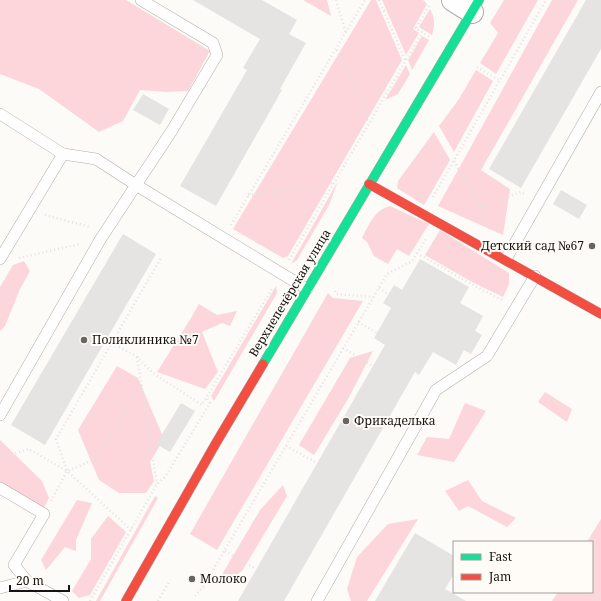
<svg xmlns="http://www.w3.org/2000/svg" width="601" height="601" font-family="'Noto Serif',serif">
  <rect width="100%" height="100%" fill="#fdfbf8"/>
  <!-- green -->
  <g fill="#fcd6da">
    <polygon points="0,0 126,0 210,51 188,91 166,92 140,90 123,121 99,132 39,89 0,74"/>
    <polygon points="303,0 327,0 331,16"/>
    <polygon points="371,0 376,0 402,60 288,256 283,258 233,229"/>
    <polygon points="382,0 423,0 427,4 413,29 419,33 406,55"/>
    <polygon points="504,0 538,0 496,74 480,63 498,33 490,23"/>
    <polygon points="552,0 578,0 481,170 510,189 503,235 438,206"/>
    <path d="M430,9C435,18 435,25 432,35L419,27Z"/>
    <polygon points="422,36 429,40 412,70 408,60"/>
    <polygon points="406,65 410,74 398,94 385,100"/>
    <polygon points="476,70 493,81 454,152 439,126 459,99"/>
    <polygon points="434,132 450,160 424,205 397,188 398,181"/>
    <polygon points="338,181 329,205 297,260 291,264"/>
    <path d="M390,206L429,224L409,256L397,249L388,264L374,256L367,242L362,238C369,225 374,210 390,206Z"/>
    <polygon points="440,230 509,273 509,284 503,297 472,282 425,255"/>
    <polygon points="24,261 30,271 20,289 5,326 0,331 0,287 13,265"/>
    <polygon points="276,286 277,293 214,401 211,396"/>
    <polygon points="328,293 333,298 363,301 217,550 190,534"/>
    <polygon points="199,304 217,315 237,311 230,326 222,323 202,332 218,372 205,389 157,372 191,318"/>
    <polygon points="373,351 348,399 314,455 299,445 350,358"/>
    <polygon points="117,366 138,378 164,439 150,462 154,481 146,493 119,493 99,480 78,430"/>
    <polygon points="545,392 572,409 567,422 538,402"/>
    <polygon points="465,403 486,411 454,462 417,455 427,437 449,439"/>
    <polygon points="0,440 42,481 49,498 43,510 0,484"/>
    <polygon points="468,480 482,501 516,518 507,527 468,506 459,511 445,491"/>
    <polygon points="283,485 287,496 242,571 223,585 220,578 260,510"/>
    <polygon points="155,496 158,498 100,601 96,601"/>
    <polygon points="77,500 92,503 76,540 76,551 65,547 46,570 41,560"/>
    <polygon points="108,516 126,532 90,595 79,598 72,591 91,559 91,539"/>
    <polygon points="418,519 367,601 351,601 347,589 357,557 388,524"/>
    <polygon points="601,519 601,601 552,601 558,592 592,592 592,542 587,542"/>
  </g>
  <!-- building -->
  <g fill="#e6e4e2">
    <polygon points="193,0 262,0 297,20 289,34 306,43 280,89 282,90 216,206 180,186 247,70 243,68 260,39"/>
    <polygon points="586,0 601,0 601,49 521,188 489,169"/>
    <polygon points="143,94 169,109 160,125 133,110"/>
    <polygon points="561,190 587,205 579,219 553,204"/>
    <polygon points="123,234 156,254 45,445 11,425"/>
    <polygon points="420,259 469,287 460,303 483,316 475,331 482,335 471,354 464,350 456,365 433,352 419,375 415,372 284,601 238,601 385,345 374,338 391,308 383,303 394,285 402,290"/>
    <polygon points="181,403 195,411 170,452 156,444"/>
    <polygon points="415,533 454,556 454,574 445,589 466,601 375,601"/>
  </g>
  <g fill="none" stroke-linecap="round" stroke-linejoin="round">
    <!-- lane casing -->
    <g stroke="#b0aeac" stroke-width="12">
      <g id="lane">
        <polyline points="141,0 213,43 217,55 171,132 136,185 307,289"/>
        <polyline points="0,114 63,154"/>
        <polyline points="0,259 63,154 96,159 136,185 100,240 0,415"/>
        <polyline points="506,259 601,92"/>
        <polyline points="0,488 44,514 14,565 27,581"/>
        <polyline points="0,588 27,581 63,601"/>
        <polyline points="317,601 436,390 487,356 535,276"/>
      </g>
    </g>
    <!-- street casing -->
    <g stroke="#b0aeac" stroke-width="24">
      <polyline id="street" points="453,0 472,12"/>
    </g>
    <!-- fast casing -->
    <g stroke="#b0aeac" stroke-width="10">
      <polyline id="fast" points="263,364 479,0"/>
    </g>
    <!-- jam casing -->
    <g stroke="#b0aeac" stroke-width="10">
      <g id="jam">
        <polyline points="369,184 601,314"/>
        <polyline points="126,601 216,443 263,364"/>
      </g>
    </g>
    <!-- path -->
    <g stroke="#e3e2e1" stroke-width="2.5" stroke-dasharray="1 3" stroke-linecap="butt">
      <polyline points="336,0 346,33"/>
      <polyline points="379,0 405,60"/>
      <polyline points="429,6 416,28 431,38"/>
      <polyline points="384,10 416,28"/>
      <polyline points="337,50 362,102 368,124"/>
      <polyline points="477,67 499,80"/>
      <polyline points="454,161 480,207 490,227"/>
      <polyline points="248,195 333,183"/>
      <polyline points="433,197 546,0"/>
      <polyline points="463,213 521,192 526,195"/>
      <polyline points="45,215 90,227"/>
      <polyline points="231,225 365,0"/>
      <polyline points="417,253 471,284 504,301"/>
      <polyline points="19,258 80,244"/>
      <polyline points="289,260 422,33"/>
      <polyline points="379,288 388,294"/>
      <polyline points="335,291 336,294 373,297"/>
      <polyline points="358,322 377,333"/>
      <polyline points="112,343 136,356 153,373 202,405 273,287"/>
      <polyline points="343,348 373,366"/>
      <polyline points="137,357 157,484"/>
      <polyline points="286,446 317,463"/>
      <polyline points="0,458 29,449 67,471 96,459 142,385"/>
      <polyline points="51,501 67,471"/>
      <polyline points="131,530 67,471 56,439 161,258"/>
      <polyline points="225,551 256,569"/>
      <polyline points="195,596 203,587 387,274 412,261 426,239"/>
      <polyline points="90,601 157,484 165,477 210,403 207,398"/>
      <polyline points="158,601 170,580"/>
    </g>
    <!-- lane -->
    <use href="#lane" stroke="#fffefe" stroke-width="11"/>
    <!-- street -->
    <use href="#street" stroke="#fffefe" stroke-width="22"/>
    <!-- fast -->
    <use href="#fast" stroke="#16e098" stroke-width="9"/>
    <!-- jam -->
    <use href="#jam" stroke="#f24e42" stroke-width="9"/>
  </g>
  <!-- markers -->
  <g fill="#666562" stroke="#fffbf6" stroke-width="1.5">
    <circle cx="592" cy="246" r="4"/>
    <circle cx="84" cy="340" r="4"/>
    <circle cx="346" cy="421" r="4"/>
    <circle cx="192" cy="579" r="4"/>
  </g>
  <g text-anchor="middle" stroke-width="4" stroke-linejoin="round" paint-order="stroke">
    <!-- poi labels -->
    <g font-size="12" fill="#151412" stroke="#fffbf6" text-anchor="start">
      <text x="584" y="250" text-anchor="end">Детский сад №67</text>
      <text x="92" y="344">Поликлиника №7</text>
      <text x="354" y="425">Фрикаделька</text>
      <text x="200" y="583">Молоко</text>
    </g>
    <!-- street labels -->
    <g font-size="12" fill="#151412" stroke="#fffbf6">
      <text transform="translate(290 293) rotate(-59)" y="4">Верхнепечёрская улица</text>
    </g>
  </g>
  <!-- legend -->
  <rect x="453" y="541" width="140" height="52" fill="#fffbf6" stroke="#a19f9b"/>
  <rect x="461" y="554" width="20" height="6" fill="#16e098" stroke="#a19f9b"/>
  <text x="489" y="561" font-size="12" fill="#151412">Fast</text>
  <rect x="461" y="574" width="20" height="6" fill="#f24e42" stroke="#a19f9b"/>
  <text x="489" y="581" font-size="12" fill="#151412">Jam</text>
  <!-- scale -->
  <path d="M10 585v6h59v-6" fill="none" stroke="#151412" stroke-width="2"/>
  <text x="16" y="585" font-size="12" fill="#151412" stroke="#fffbf6" stroke-width="3" paint-order="stroke">20 m</text>
</svg>
